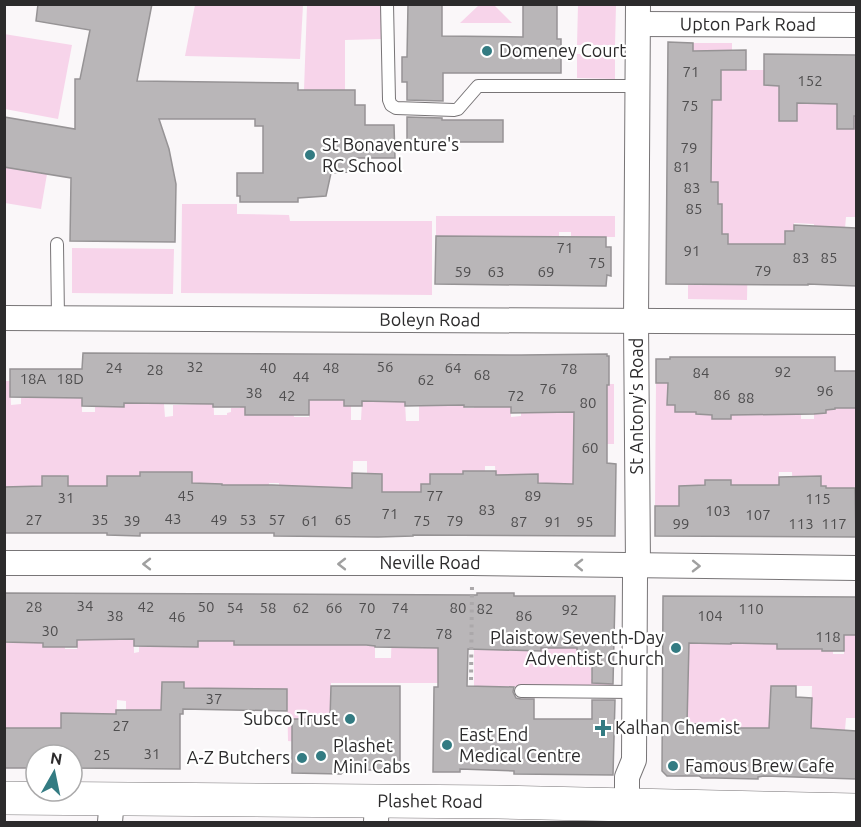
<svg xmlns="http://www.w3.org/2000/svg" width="861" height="827" font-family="Ubuntu,sans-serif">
  <rect width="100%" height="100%" fill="#faf7f9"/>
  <!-- green -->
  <g fill="#f7d4ea">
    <polygon points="195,5 303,5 300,59 185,56"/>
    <polygon points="307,5 383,5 382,39 345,40 345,90 304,90"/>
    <polygon points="494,5 512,23 460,23 479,5"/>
    <polygon points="578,5 616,5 615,45 577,45"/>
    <polygon points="4,34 72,45 58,119 5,109"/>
    <polygon points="693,43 732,43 732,70 764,70 764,85 779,86 779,121 797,121 797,76 837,103 837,129 854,129 854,116 856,116 856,217 846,217 845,228 814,258 814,224 794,223 794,231 785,258 778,244 748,244 747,300 688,299 688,285 725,285 725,267 693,234 722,224 722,204 693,203 718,193 718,183 711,182 712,100 721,100 721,89 711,88 714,51 693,51"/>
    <polygon points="577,54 615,54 615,79 577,78"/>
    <polygon points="4,167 47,174 41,209 5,203"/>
    <polygon points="182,204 237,204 237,214 289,215 290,221 432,221 432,295 181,293"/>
    <polygon points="436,216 615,216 615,237 592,237 592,259 583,259 583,237 571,236 571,232 559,232 559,259 549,259 549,236 527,236 527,243 517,237 488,236 488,259 450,236 436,236"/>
    <polygon points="72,248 174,249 173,294 72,293"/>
    <polygon points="732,358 741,415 767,415 768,406 801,402 801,419 814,419 814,413 826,413 826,410 835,409 835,373 841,408 856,408 856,511 826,511 826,486 821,486 821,476 793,511 792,472 779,472 779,502 731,485 731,480 705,480 705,485 679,486 679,511 655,506 656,383 668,383 667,404 675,405 696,389 696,414 712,415 712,419 731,419"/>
    <polygon points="4,381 10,381 11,405 21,404 21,397 82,398 82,412 95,412 95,382 104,407 123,407 124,394 157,393 157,403 164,404 165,417 173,416 173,405 200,404 200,381 213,381 214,415 227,415 227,413 231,412 231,408 240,408 240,388 293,411 294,417 309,417 309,400 334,400 335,382 351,406 351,420 361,420 362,401 365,401 365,382 399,402 405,402 406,421 419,421 419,406 432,406 464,381 465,408 474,408 474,394 490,407 500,407 500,395 511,381 511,417 521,416 521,410 609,384 614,384 614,444 574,444 573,452 581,452 570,509 570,484 551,484 538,508 538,474 528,474 527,483 496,482 495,466 485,466 485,484 473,471 463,471 463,484 421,484 421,507 408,492 388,492 382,494 382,475 367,474 367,461 353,461 352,507 314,508 314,486 290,486 279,507 279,483 269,483 269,494 222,507 222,484 200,484 192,507 191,472 181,472 180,485 123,483 123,476 108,476 107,507 103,486 92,486 92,495 68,488 68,475 61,475 60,486 52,486 52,476 42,476 42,507 13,489 13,487 5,487"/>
    <polygon points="787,598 796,649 806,649 806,645 823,623 822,651 833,651 833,654 844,654 844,624 856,635 856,718 846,718 845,730 834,729 833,750 811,729 812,686 771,686 769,745 743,728 728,728 695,732 663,711 687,712 689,643 730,644 731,639 778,622 777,649 787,649"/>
    <polygon points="22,620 43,643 43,647 57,647 58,620 65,639 65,649 77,649 77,638 134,639 134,653 139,652 139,645 198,647 198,621 206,621 206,641 224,641 234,621 234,645 320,645 320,622 333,622 333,645 353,645 366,622 366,646 375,646 375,658 391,658 392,622 408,635 408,648 420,648 468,622 468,667 449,667 449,683 331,683 330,742 327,719 299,719 298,742 288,741 287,689 184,688 183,682 162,683 161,714 143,710 126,710 126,701 117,700 116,742 95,713 61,713 61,728 50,728 50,737 28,728 5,728 4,643 21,643"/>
    <polygon points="474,622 480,649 510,650 511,648 531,648 531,658 541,658 541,648 578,623 577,653 591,653 614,657 592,657 591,679 613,679 613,686 474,687"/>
  </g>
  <!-- building -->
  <g fill="#b9b6b8" stroke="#969395" stroke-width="1.5">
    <polygon points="38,4 152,4 137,81 298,83 298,90 355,90 355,105 365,105 365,125 394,125 395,158 350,158 350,172 331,173 326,196 298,198 298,202 240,202 240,196 237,196 237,173 263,173 263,126 255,126 255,119 159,119 169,149 176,184 175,242 70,241 71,178 4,167 4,117 75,129 75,79 80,79 90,30 36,21"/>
    <polygon points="408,4 442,4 442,36 523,37 523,4 557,4 557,39 561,39 561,73 443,73 443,101 407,100 407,82 402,82 402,57 407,57"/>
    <polygon points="668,42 693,43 693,51 746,50 746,70 721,70 721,100 712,100 711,182 718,182 718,204 722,204 722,234 728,234 728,244 785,244 785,231 794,231 794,225 856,228 856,286 808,284 808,285 666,284"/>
    <polygon points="764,54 856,55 856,116 854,116 854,129 837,129 837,104 797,103 797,121 779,121 779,86 764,85"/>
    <polygon points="407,117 442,118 442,120 503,120 503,142 407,142"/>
    <polygon points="436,236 606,237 606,247 611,247 611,276 607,275 606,286 435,284"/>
    <polygon points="83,353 521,355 607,354 607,356 609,356 609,385 607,385 607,463 616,464 615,536 413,535 413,536 378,537 274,536 274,533 140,533 140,536 107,535 107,533 4,533 4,487 42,486 42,476 68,476 68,486 107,486 107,476 140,476 140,472 192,472 192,483 222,484 222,485 272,485 352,488 352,473 382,474 382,492 421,492 421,484 430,484 430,474 463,474 463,471 496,471 496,475 538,474 538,483 573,484 574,412 511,413 511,407 464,407 464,405 405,406 405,402 362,401 362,406 344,406 344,400 309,400 309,415 245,415 245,407 213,407 213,404 124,403 124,407 82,406 82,398 10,397 10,369 82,369"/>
    <polygon points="670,357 835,357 835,371 856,371 856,408 835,408 835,409 826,410 826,413 814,414 731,415 731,419 712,419 712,415 696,414 696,412 675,412 675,405 667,405 668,383 656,383 656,359 670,359"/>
    <polygon points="821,476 821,486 826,486 826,488 855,488 856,537 655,536 655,506 679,506 679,486 705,485 705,480 731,480 731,485 779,485 779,477"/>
    <polygon points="4,593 477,595 477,593 514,593 514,596 615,596 613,684 592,683 592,654 577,653 577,648 541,648 541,651 468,649 467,686 514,687 513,692 516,698 521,699 534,699 534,719 592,719 592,700 615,700 613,775 514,774 514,771 460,769 460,772 433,772 434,687 438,687 438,648 375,647 375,646 366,645 234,645 234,641 198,641 198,647 134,646 134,639 77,640 77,647 43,647 43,643 4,642"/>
    <polygon points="663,596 856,597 856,635 844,635 844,651 822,651 822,649 777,649 777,644 731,643 731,644 689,643 687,724 708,724 708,728 769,728 771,686 796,686 796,697 812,698 811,728 856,731 856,779 764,776 758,777 758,779 715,778 702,778 699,776 667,776 662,771"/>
    <polygon points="162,682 184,682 184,688 287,689 287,711 183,709 183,714 180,714 180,769 72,768 72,755 36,755 36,768 4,768 4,728 61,728 61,713 116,714 116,710 161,710"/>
    <polygon points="331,686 400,686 400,772 378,772 379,770 345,770 341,774 292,773 292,719 330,719"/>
  </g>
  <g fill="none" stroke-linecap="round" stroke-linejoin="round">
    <!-- service casing -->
    <g stroke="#787577" stroke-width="14">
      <g id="service">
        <polyline points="387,4 389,100 391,105 396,108 454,110 458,109 478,86 638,86"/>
        <polyline points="57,244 58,318"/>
        <polyline points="521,691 634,692"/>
      </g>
    </g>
    <!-- minor casing -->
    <g stroke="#787577" stroke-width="26">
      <g id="minor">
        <path id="s1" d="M638,24L856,25"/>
        <path id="s2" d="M4,318L856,322"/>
        <path id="s3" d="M4,563H472L856,568"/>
        <polyline points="627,806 627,777 634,760 635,576 638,565 636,321 638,4"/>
        <polyline points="110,822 112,799"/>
        <polyline points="376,822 377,801"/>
      </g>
    </g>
    <!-- secondary casing -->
    <g stroke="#787577" stroke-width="34">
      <g id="secondary">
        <path id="s4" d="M4,798L498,802L856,810"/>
      </g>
    </g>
    <!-- path -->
    <polyline stroke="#aba8aa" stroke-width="4" stroke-dasharray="3 4.5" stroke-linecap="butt" points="471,680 472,585"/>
    <!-- service -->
    <use href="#service" stroke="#fff" stroke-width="12"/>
    <!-- minor -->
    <use href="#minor" stroke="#fff" stroke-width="24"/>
    <!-- secondary -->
    <use href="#secondary" stroke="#fff" stroke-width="33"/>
  </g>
  <!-- one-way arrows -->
  <defs><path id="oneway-chevron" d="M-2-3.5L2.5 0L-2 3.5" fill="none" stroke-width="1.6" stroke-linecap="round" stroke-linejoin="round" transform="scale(1.5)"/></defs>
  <g stroke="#a0a0a0">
    <use href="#oneway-chevron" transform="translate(147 564) rotate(-180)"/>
    <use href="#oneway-chevron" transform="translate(342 564) rotate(180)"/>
    <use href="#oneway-chevron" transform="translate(579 565) rotate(-179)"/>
    <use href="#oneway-chevron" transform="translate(696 566) rotate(1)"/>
  </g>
  <!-- markers -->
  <g fill="#337b82" stroke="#fff" stroke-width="2">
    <circle cx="487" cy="51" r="6"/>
    <circle cx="310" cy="155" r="6"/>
    <circle cx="676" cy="648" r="6"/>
    <circle cx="350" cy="719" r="6"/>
    <path d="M600 719h6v6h6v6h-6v6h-6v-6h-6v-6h6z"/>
    <circle cx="447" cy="745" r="6"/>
    <circle cx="321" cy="756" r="6"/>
    <circle cx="302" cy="758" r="6"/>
    <circle cx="673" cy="766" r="6"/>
  </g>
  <g text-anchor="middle" stroke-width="4.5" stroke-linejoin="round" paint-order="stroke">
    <!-- number labels -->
    <g font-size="15" fill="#4f4e4f">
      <text x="691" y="77">71</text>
      <text x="810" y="86">152</text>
      <text x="690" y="111">75</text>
      <text x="689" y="153">79</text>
      <text x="682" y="172">81</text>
      <text x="692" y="193">83</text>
      <text x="694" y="214">85</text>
      <text x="565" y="253">71</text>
      <text x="692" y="256">91</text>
      <text x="801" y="263">83</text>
      <text x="829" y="263">85</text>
      <text x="597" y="268">75</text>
      <text x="763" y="276">79</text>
      <text x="463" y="277">59</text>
      <text x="496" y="277">63</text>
      <text x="546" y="277">69</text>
      <text x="195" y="372">32</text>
      <text x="385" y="372">56</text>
      <text x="114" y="373">24</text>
      <text x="268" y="373">40</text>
      <text x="331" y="373">48</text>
      <text x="453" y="373">64</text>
      <text x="569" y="374">78</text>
      <text x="155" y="375">28</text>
      <text x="783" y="377">92</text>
      <text x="701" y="378">84</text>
      <text x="482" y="380">68</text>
      <text x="301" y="382">44</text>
      <text x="33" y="384">18A</text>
      <text x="70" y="384">18D</text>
      <text x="426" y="385">62</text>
      <text x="548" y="394">76</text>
      <text x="825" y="396">96</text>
      <text x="254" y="398">38</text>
      <text x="722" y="400">86</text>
      <text x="287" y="401">42</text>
      <text x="516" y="401">72</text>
      <text x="746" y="403">88</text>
      <text x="588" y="408">80</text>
      <text x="590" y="453">60</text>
      <text x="186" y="501">45</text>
      <text x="435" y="501">77</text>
      <text x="533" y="501">89</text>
      <text x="66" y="503">31</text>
      <text x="818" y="504">115</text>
      <text x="487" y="515">83</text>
      <text x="718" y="516">103</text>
      <text x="390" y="519">71</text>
      <text x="758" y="520">107</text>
      <text x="173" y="524">43</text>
      <text x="34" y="525">27</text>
      <text x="100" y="525">35</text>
      <text x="219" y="525">49</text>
      <text x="248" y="525">53</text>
      <text x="277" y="525">57</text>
      <text x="343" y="525">65</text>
      <text x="132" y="526">39</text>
      <text x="310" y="526">61</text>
      <text x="422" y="526">75</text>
      <text x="455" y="526">79</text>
      <text x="519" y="527">87</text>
      <text x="553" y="527">91</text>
      <text x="585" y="527">95</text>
      <text x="681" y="529">99</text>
      <text x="801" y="529">113</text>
      <text x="834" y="529">117</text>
      <text x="85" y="611">34</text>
      <text x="34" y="612">28</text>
      <text x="146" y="612">42</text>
      <text x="206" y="612">50</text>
      <text x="235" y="613">54</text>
      <text x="268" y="613">58</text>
      <text x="301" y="613">62</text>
      <text x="334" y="613">66</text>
      <text x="367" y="613">70</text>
      <text x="400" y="613">74</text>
      <text x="458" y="613">80</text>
      <text x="485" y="614">82</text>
      <text x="751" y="614">110</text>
      <text x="570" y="615">92</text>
      <text x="115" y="621">38</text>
      <text x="524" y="621">86</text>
      <text x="710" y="621">104</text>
      <text x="177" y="622">46</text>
      <text x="50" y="636">30</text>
      <text x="383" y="639">72</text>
      <text x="444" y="639">78</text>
      <text x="828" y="642">118</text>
      <text x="214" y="704">37</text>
      <text x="121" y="731">27</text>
      <text x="152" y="759">31</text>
      <text x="102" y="760">25</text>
    </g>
    <!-- street labels -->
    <g font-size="18" fill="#2c2b2c" stroke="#fff">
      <text dy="6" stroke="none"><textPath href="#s1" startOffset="110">Upton Park Road</textPath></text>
      <text dy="6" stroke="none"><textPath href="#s2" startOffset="426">Boleyn Road</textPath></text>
      <text transform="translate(637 406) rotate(-90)" y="6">St Antony's Road</text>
      <text dy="6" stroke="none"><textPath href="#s3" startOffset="426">Neville Road</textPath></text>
      <text dy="6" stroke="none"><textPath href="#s4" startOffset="426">Plashet Road</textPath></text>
    </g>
    <!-- poi labels -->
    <g font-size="18" fill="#2c2b2c" stroke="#fff" text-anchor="start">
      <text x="499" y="57">Domeney Court</text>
      <text x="322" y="151">St Bonaventure's<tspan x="322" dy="21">RC School</tspan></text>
      <text x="664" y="644" text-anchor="end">Plaistow Seventh-Day<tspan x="664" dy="21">Adventist Church</tspan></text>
      <text x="338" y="725" text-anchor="end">Subco Trust</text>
      <text x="615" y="734">Kalhan Chemist</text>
      <text x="459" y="741">East End<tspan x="459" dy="21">Medical Centre</tspan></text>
      <text x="333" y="752">Plashet<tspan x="333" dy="21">Mini Cabs</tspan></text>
      <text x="290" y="764" text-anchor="end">A-Z Butchers</text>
      <text x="685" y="772">Famous Brew Cafe</text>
    </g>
  </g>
  <!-- border -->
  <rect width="861" height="827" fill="none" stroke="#2c2b2c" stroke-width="12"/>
  <!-- north arrow -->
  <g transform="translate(54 773) rotate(9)"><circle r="28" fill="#ffffff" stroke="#abaaab" stroke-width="1.5"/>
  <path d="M0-4.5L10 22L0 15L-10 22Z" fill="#337b82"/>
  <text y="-9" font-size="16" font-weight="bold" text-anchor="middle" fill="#2c2b2c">N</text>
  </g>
</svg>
